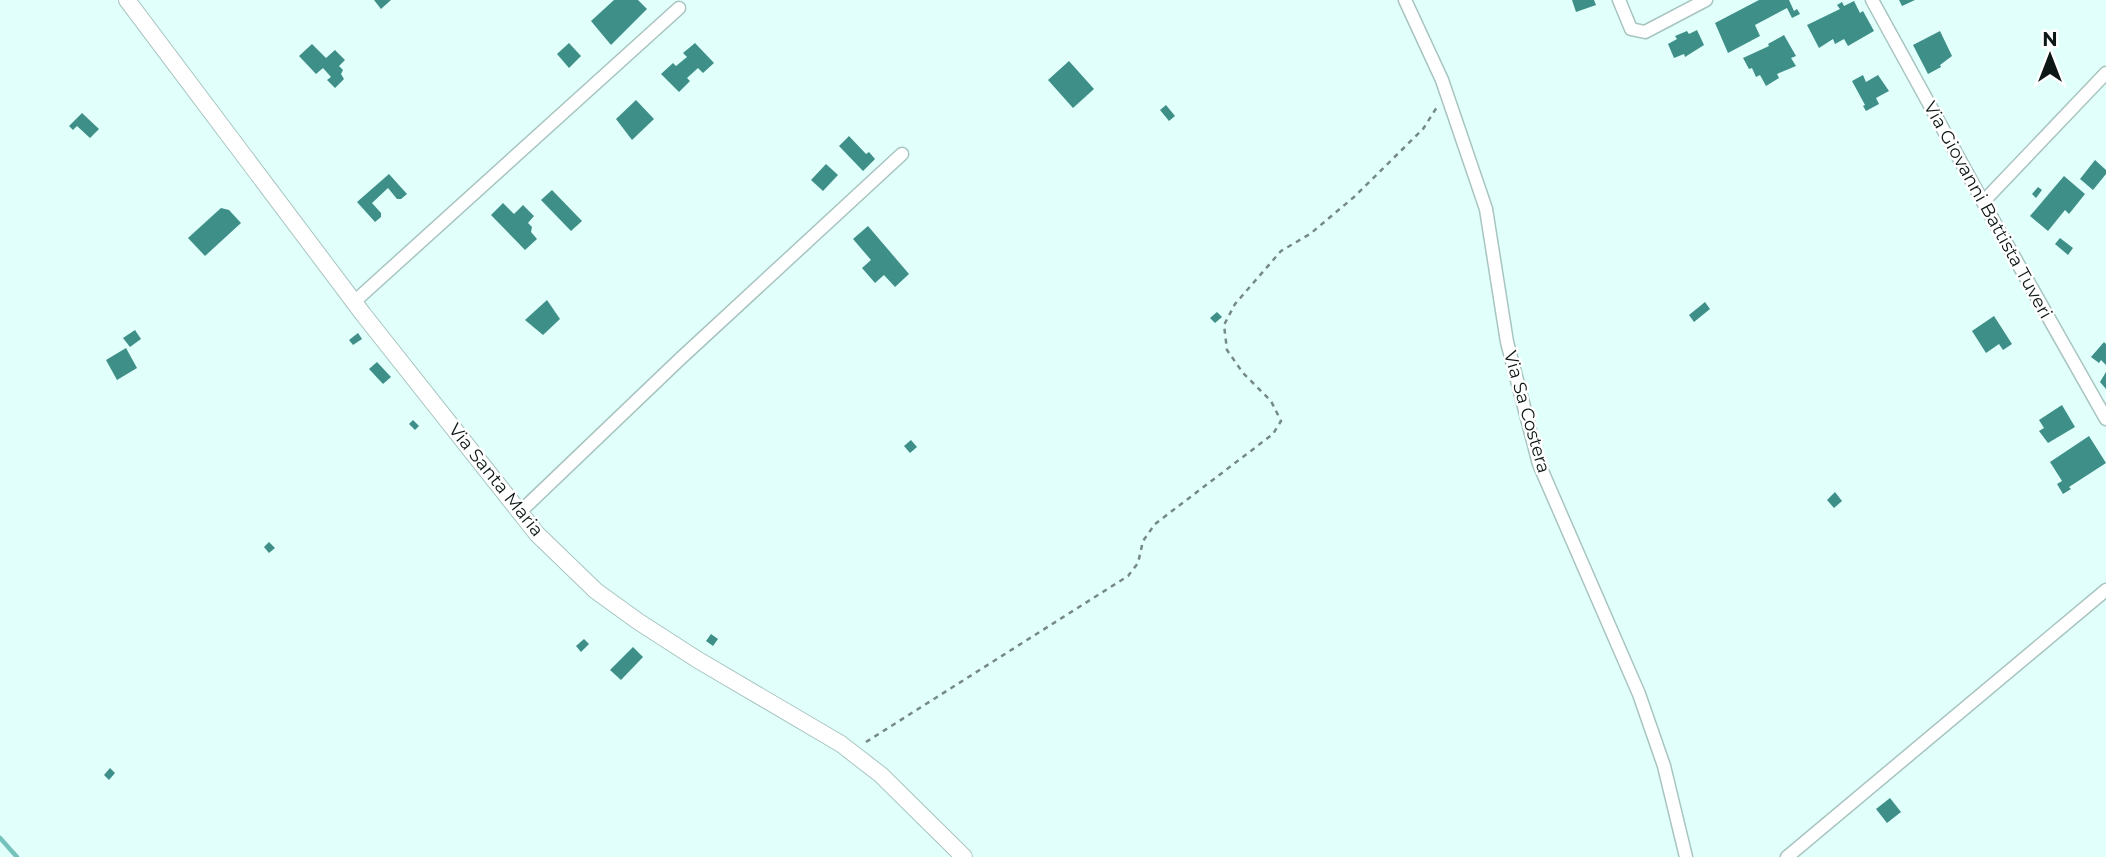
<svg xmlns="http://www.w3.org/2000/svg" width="2106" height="857" font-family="Montserrat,sans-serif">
  <rect width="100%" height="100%" fill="#e1fffb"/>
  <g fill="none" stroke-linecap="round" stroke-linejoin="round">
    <!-- stream -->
    <polyline stroke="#73c2bb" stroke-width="4.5" points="0,838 17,857"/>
  </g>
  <!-- building -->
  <g fill="#3f8f89">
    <polygon points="374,0 391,0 381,9"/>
    <polygon points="614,0 638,0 647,9 611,45 591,21"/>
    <polygon points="1572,0 1594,0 1596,5 1576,12"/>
    <polygon points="1759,0 1789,0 1794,11 1797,9 1800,14 1792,18 1787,8 1755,25 1760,36 1728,53 1715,23"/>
    <polygon points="1899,0 1915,0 1902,6"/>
    <polygon points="1854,1 1860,13 1863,11 1874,31 1848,46 1844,39 1835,44 1833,39 1819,48 1807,25 1840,9 1837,5 1842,2 1844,6"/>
    <polygon points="1697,30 1704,45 1685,57 1684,54 1674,58 1668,44 1677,39 1675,36 1687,31 1689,34"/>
    <polygon points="1940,31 1952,56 1940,65 1941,67 1928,74 1913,45"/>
    <polygon points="1784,35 1796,56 1791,58 1796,66 1777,74 1779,78 1766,86 1760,75 1756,77 1752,68 1749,69 1743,58 1769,46 1768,44"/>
    <polygon points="569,43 581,56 569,68 557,54"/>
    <polygon points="695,43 714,63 703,73 698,68 687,78 690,81 679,92 661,74 673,63 676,66 687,57 683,53"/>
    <polygon points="312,44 326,58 335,50 345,60 339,66 343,70 341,74 344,79 335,88 327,80 331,77 323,68 316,74 299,56"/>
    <polygon points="1069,61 1094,89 1073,108 1048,80"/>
    <polygon points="1863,75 1866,82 1878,75 1889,91 1876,98 1879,104 1866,111 1863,106 1865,105 1852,81"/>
    <polygon points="636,100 654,119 632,140 616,119"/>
    <polygon points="1166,105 1175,116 1169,121 1160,110"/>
    <polygon points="82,113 99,129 90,138 77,126 73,130 69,126"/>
    <polygon points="849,136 866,154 869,152 875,159 863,171 839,146"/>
    <polygon points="2095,160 2106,170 2106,174 2093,190 2080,179"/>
    <polygon points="826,164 838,175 823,191 811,180"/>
    <polygon points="389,174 407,194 401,199 397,199 388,188 372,203 381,213 381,217 375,222 357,202"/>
    <polygon points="2064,176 2085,194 2069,214 2065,210 2048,231 2030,216"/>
    <polygon points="2038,187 2042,190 2036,198 2032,194"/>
    <polygon points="552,190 582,221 571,231 541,200"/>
    <polygon points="503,203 514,214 523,205 534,216 528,223 532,227 531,232 537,239 525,250 491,215"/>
    <polygon points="221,208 229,210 241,223 205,256 188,238"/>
    <polygon points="868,226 909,274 895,287 884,275 875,283 862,268 871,260 853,239"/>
    <polygon points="2060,238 2073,248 2068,255 2055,244"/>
    <polygon points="547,300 560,319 543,335 525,320"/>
    <polygon points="1705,302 1710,309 1694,322 1689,315"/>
    <polygon points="1217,312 1222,317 1215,323 1210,318"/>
    <polygon points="1994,316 2012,344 2003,350 1999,344 1986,353 1972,331"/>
    <polygon points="135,330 141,339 130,347 123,338"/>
    <polygon points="358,333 362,339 353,345 349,340"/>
    <polygon points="2104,342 2106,344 2106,365 2101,360 2099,363 2091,357"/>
    <polygon points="126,348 137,368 117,380 106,360"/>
    <polygon points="377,362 391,377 383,384 369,369"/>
    <polygon points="2106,372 2106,389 2100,382"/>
    <polygon points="2062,405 2075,427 2048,443 2039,431 2044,428 2039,420"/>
    <polygon points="413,420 419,426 415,430 409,424"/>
    <polygon points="2089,436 2106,463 2069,487 2071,489 2063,494 2057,484 2062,481 2050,462"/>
    <polygon points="911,440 917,447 910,453 904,446"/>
    <polygon points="1835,492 1842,501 1834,508 1827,500"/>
    <polygon points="269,542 275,548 269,553 264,547"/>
    <polygon points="711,634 718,639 713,646 706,641"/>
    <polygon points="584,639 589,644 581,652 576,646"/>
    <polygon points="633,647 643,657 621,680 610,670"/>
    <polygon points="110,768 115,773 109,780 104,775"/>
    <polygon points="1890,798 1901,812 1887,823 1876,809"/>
  </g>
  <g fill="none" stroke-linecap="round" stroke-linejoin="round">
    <!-- minor casing -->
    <g stroke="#a8c4c1" stroke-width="15">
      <g id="minor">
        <polyline points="1405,0 1442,80 1486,209 1507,342 1539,464 1639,694 1664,766 1686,857"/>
        <polyline points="1619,0 1631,29 1645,32 1706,0"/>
        <polyline points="1872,0 1983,202 2106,419"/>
        <polyline points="1983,202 2106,73"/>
        <polyline points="354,302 679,8"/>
        <polyline points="520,512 680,359 902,154"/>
        <polyline points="1787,857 2106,590"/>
      </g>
    </g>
    <!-- tertiary casing -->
    <g stroke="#a8c4c1" stroke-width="18">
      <polyline id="tertiary" points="127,0 363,314 537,534 596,591 639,622 698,660 841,744 881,775 964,857"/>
    </g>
    <!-- path -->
    <polyline stroke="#758987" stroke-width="2.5" stroke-dasharray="5 5" stroke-linecap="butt" points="866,742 1128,576 1138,563 1143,541 1155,524 1273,434 1281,421 1271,401 1243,373 1227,350 1224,325 1235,304 1281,251 1310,234 1354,197 1423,129 1437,107"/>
    <!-- minor -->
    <use href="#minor" stroke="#fff" stroke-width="12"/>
    <!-- tertiary -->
    <use href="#tertiary" stroke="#fff" stroke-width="16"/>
  </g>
  <g text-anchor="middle" stroke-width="5" stroke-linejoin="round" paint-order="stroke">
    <!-- street labels -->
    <g font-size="18" fill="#0c1716" stroke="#fff">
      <text transform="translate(1988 210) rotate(61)" y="6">Via Giovanni Battista Tuveri</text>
      <text transform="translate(1527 412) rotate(74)" y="6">Via Sa Costera</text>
      <text transform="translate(496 480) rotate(51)" y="6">Via Santa Maria</text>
    </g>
  </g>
  <!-- north arrow -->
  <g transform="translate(2050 56)" stroke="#ffffff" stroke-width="5" paint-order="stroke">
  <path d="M0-5L12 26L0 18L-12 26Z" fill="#0c1716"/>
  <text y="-10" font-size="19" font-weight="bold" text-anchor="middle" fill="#0c1716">N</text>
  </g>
</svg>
